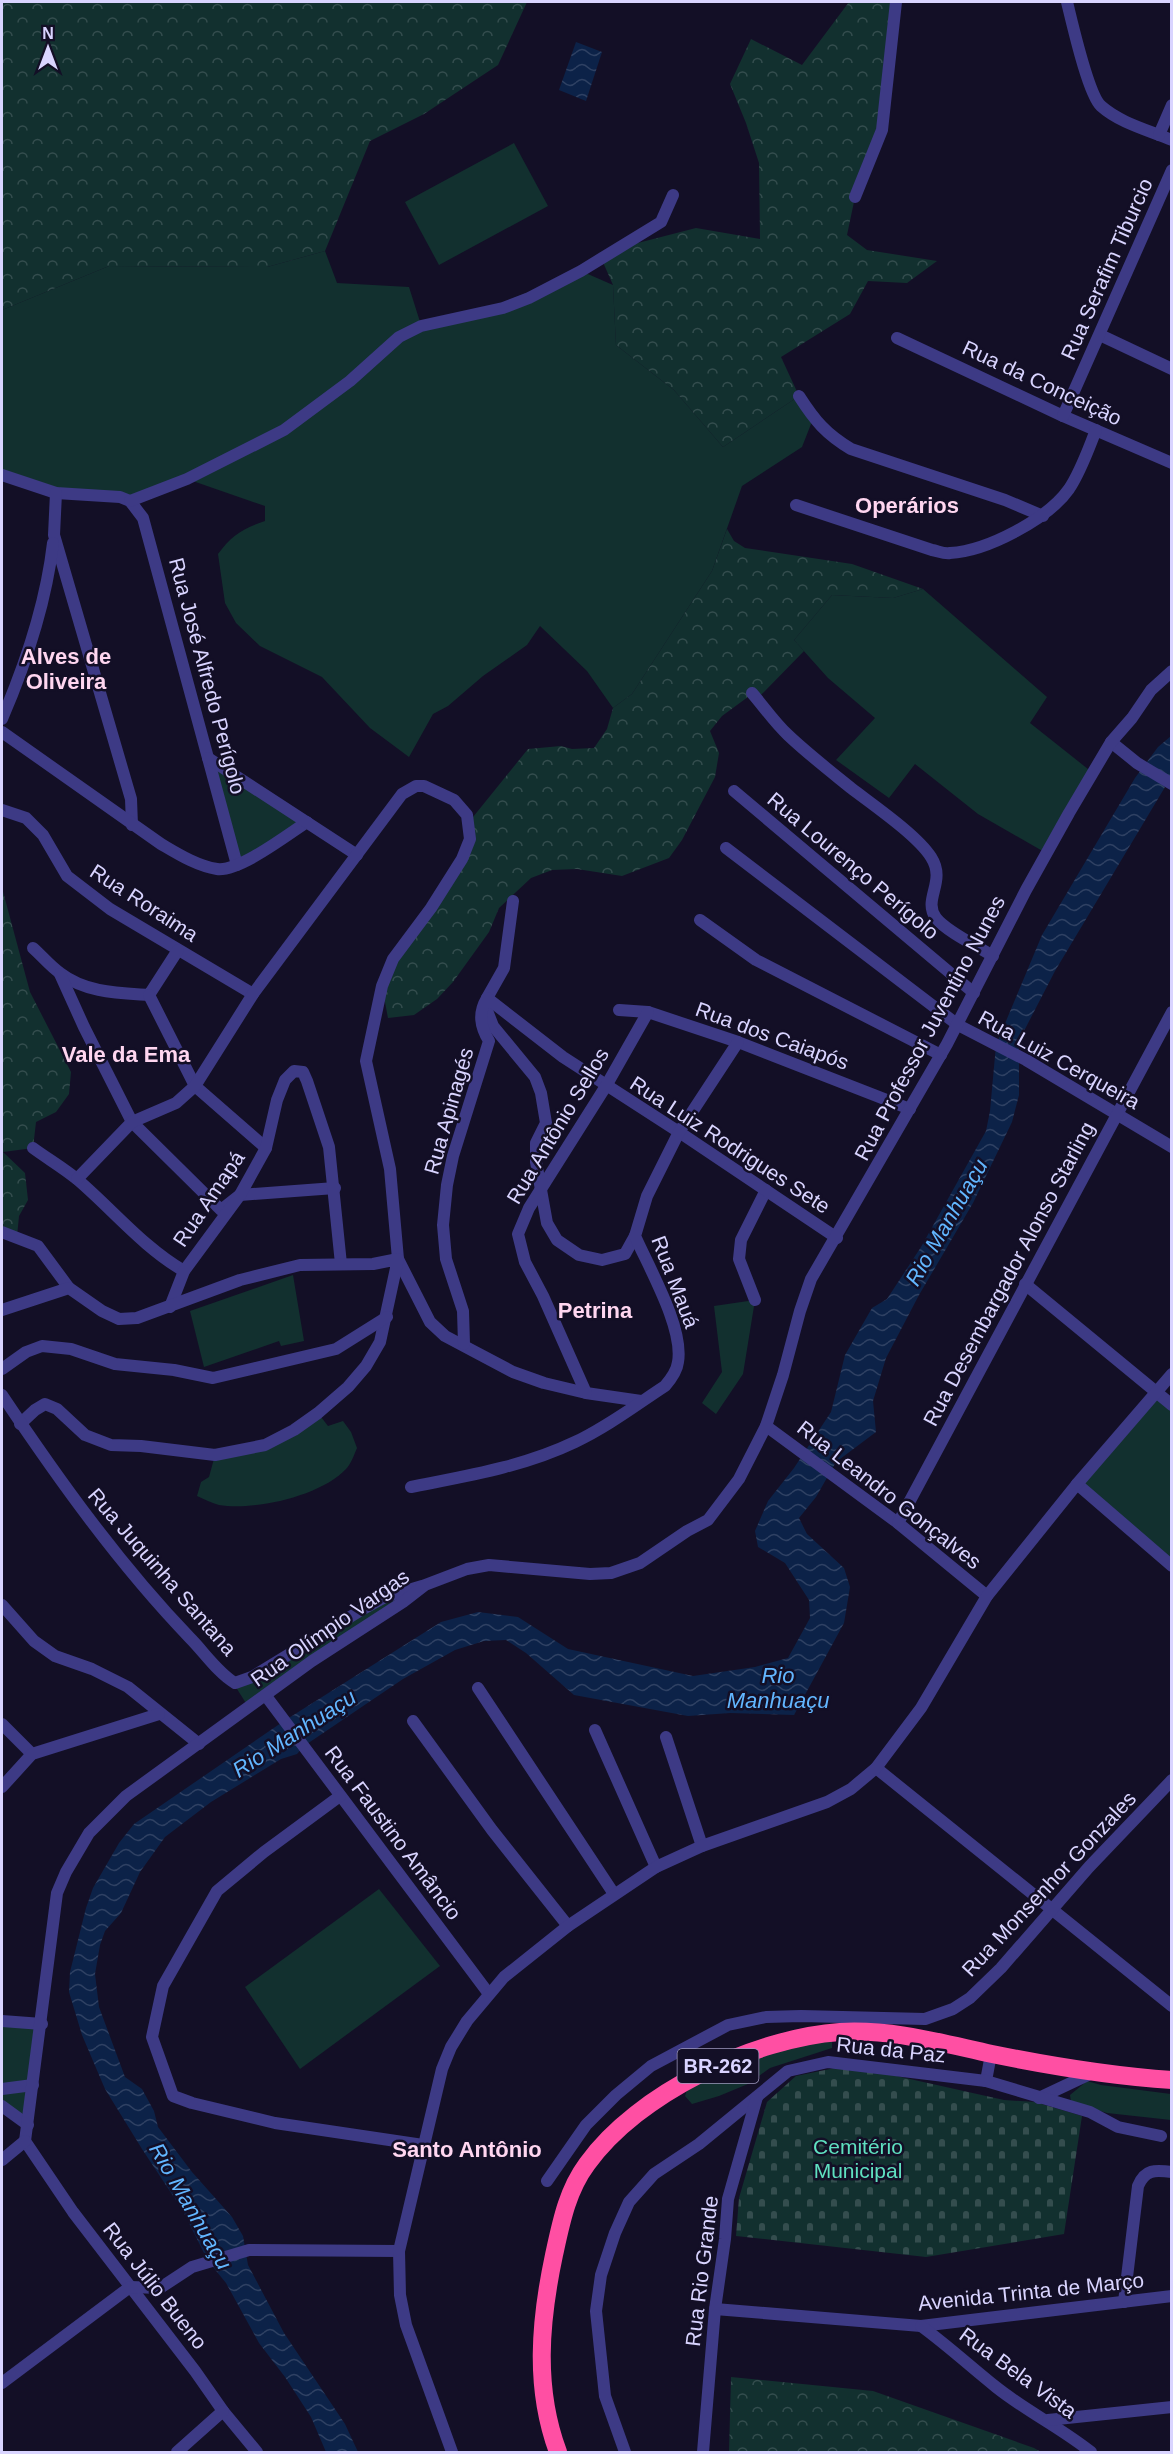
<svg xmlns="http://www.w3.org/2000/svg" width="1173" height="2454" font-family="Helvetica,sans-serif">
  <defs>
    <pattern id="forest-crowns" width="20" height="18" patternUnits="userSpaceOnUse" patternTransform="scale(1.5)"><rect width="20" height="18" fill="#12302f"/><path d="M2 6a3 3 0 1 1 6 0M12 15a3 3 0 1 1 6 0" fill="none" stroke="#344d4e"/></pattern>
    <pattern id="cemetery-stones" width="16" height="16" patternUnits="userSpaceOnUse" patternTransform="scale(1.5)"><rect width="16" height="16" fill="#12302f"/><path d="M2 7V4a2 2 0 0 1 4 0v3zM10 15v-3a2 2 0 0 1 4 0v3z" fill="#344d4e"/></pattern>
    <pattern id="water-waves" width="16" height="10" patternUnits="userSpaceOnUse" patternTransform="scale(1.5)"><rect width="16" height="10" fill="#0c2248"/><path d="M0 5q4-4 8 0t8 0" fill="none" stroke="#2f4163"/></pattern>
  </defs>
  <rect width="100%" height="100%" fill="#130f26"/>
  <!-- green -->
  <g fill="#12302f">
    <polygon points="514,143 548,206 439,265 405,202"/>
    <path d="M325,251L337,283L409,287L421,325L469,316L581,271L613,285L616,345L674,390L723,447L799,396L813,419L802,447L742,486L712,571L632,694L613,708L587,671L540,626L527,645L483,676L448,706L433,714L409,757L370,728L322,677L260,646L236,623L225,603L218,554C231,536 243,528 265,521V506L187,479L130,501L76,495L2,475V310L109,266L267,267Z"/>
    <polygon points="923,589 1047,697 1030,723 1093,773 1046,853 978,814 915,764 889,798 836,760 875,718 828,678 794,640 832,595 893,598"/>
    <polygon points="208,758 307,822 237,865"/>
    <polygon points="293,1275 304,1341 281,1346 279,1341 204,1367 190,1311"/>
    <polygon points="755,1300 743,1374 716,1414 702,1403 722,1372 714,1306"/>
    <polygon points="1157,1392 1171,1405 1171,1566 1077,1484"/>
    <path d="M318,1413L328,1426L343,1421L351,1432L357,1448C354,1455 351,1464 346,1469C321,1496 254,1511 219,1505C212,1503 204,1499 197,1496L201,1482L209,1477L215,1455L265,1445Z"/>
    <polygon points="425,1585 249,1708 232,1681 235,1683 335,1625"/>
    <polygon points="379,1889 440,1966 300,2069 245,1987"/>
    <polygon points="2,2021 42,2024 28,2125 2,2106"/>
    <polygon points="832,2041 832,2048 770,2068 748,2084 719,2096 692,2104 685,2096 687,2090 724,2069 788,2046"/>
    <polygon points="1087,2081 1101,2085 1171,2094 1171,2120 1107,2113 1071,2102 1070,2095"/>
  </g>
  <!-- forest -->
  <g fill="url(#forest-crowns)">
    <polygon points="2,2 527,2 498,65 424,114 370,141 325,251 267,267 109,266 2,310"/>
    <polygon points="849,2 896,2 884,120 855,197 847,235 867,250 937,261 907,283 868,281 850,314 781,357 799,396 723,447 674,390 616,345 613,285 599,253 696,228 760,239 759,163 746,123 730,84 751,39 802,65"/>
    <polygon points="727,529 734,541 745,548 852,564 923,589 893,598 832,595 794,640 804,651 757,699 752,694 722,716 710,731 719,753 715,777 682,840 669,858 622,876 577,869 552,870 531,878 499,908 489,932 453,982 437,999 414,1015 388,1018 382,986 462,859 469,822 528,749 561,746 572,749 594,748 607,729 613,708 632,694 712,571"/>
    <polygon points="2,888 30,992 71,1072 69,1094 56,1112 36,1122 33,1148 3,1152 25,1173 28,1200 19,1216 17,1236 2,1232"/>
    <polygon points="731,2377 873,2391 1034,2448 1041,2452 729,2452"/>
  </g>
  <!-- cemetery -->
  <polygon fill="url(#cemetery-stones)" points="835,2068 874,2071 1004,2100 1035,2102 1082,2116 1064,2234 926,2257 736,2236 739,2198 767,2102 796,2076"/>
  <!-- water -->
  <g fill="url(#water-waves)">
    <polygon points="576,42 602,52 586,101 559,90"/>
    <polygon points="1171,736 1171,777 1055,971 1024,1031 1019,1044 1019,1095 1012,1122 973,1203 919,1295 886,1358 873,1401 876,1432 836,1462 816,1497 799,1518 807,1534 844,1568 850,1587 844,1623 794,1715 730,1713 688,1716 574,1695 526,1653 506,1640 484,1641 455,1650 403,1679 304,1746 297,1754 281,1759 211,1802 165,1837 140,1872 121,1913 105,1931 100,1945 95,1974 99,2007 125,2077 142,2089 154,2111 158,2127 192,2172 232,2217 243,2236 248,2265 284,2333 345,2424 358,2452 326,2452 311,2417 285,2377 259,2343 226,2283 208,2261 183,2211 142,2149 105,2089 82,2035 69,1992 70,1972 86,1908 93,1888 119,1843 134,1824 284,1721 441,1622 478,1612 518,1617 568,1649 693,1676 755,1667 788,1658 810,1618 809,1600 785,1563 758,1547 755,1531 768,1501 794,1468 831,1412 845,1355 872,1308 887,1299 921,1247 986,1131 990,1111 996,1045 1042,935 1135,778 1158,747"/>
  </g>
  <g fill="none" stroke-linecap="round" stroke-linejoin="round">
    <!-- minor -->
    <g stroke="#3d3a85" stroke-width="12">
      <path d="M1067,2C1072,22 1088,94 1101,106C1120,123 1148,130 1172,140"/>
      <polyline points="1159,135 1172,105"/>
      <polyline points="855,197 882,130 896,2"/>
      <polyline points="1100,335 1172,369"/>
      <polyline points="897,338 1063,416 1172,463"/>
      <path d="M799,396C815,421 826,434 851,449L1005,500L1043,516"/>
      <polyline points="1063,416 1172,170"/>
      <polyline points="2,475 56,493 120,497 130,501 143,518 237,865"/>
      <polyline points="56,493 54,535 131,799 132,825"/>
      <polyline points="130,501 187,479 284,430 350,381 399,337 421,326 503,308 529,298 581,271 661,222 673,195"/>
      <path d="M796,505L932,550C938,551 944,554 950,553C987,551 1048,519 1069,489C1081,471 1088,450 1096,430"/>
      <path d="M752,693C764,707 775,723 788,735C808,754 830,771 851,788C873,805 917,835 931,857C947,882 922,899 936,918C947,932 977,946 993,956"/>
      <path d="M2,719C26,663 46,604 53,543"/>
      <path d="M2,732L161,844C178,854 197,866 217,869C239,872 287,835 307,822"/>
      <polyline points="1111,742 1137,763 1172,784"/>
      <polyline points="208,758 357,855"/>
      <polyline points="734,791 974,993"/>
      <polyline points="2,810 26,818 43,835 67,876 110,909 253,994"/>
      <polyline points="726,848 958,1025 1026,1060 1172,1147"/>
      <polyline points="513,901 504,968 487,998 486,1008 493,1026 535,1077 541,1093 546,1123 536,1143 536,1162 547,1223 557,1240 579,1255 602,1260 625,1254 635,1236"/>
      <polyline points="700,920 756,960 941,1055"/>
      <path d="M33,948C42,956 50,966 60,973C86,993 119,993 149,995L178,950"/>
      <polyline points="60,974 84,1027 132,1122 221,1210 240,1195 335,1188"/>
      <polyline points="149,995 195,1086 266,1148"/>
      <polyline points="619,1010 648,1012 738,1042 910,1109"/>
      <path d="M33,1148C48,1159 65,1169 78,1180C114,1211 143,1247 184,1271"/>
      <polyline points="77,1179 132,1122 176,1103 195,1086 253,994 402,794 416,786 424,786 454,800 467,815 470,839 462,859 431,908 393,959 382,986 366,1061 390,1169 398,1259 430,1322 445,1336 513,1372 544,1383 586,1393 641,1401"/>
      <polyline points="2,1232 38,1246 69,1288"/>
      <polyline points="1025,1284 1172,1405"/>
      <polyline points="755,1300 739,1259 741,1240 766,1190"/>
      <polyline points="170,1307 184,1271 240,1195 266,1148 277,1100 285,1080 294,1071 303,1072 307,1081 329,1147 341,1264"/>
      <polyline points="2,1310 69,1288 102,1311 119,1319 137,1318 240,1280 300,1265 373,1264 398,1259 380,1342 366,1366 348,1387 318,1413 294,1430 265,1445 215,1455 141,1446 111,1445 85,1435 57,1409 45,1404 35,1410 20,1424"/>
      <path d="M464,1344L463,1311L446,1259L443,1225L447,1185L453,1156L489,1041C480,1026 478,1013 487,998L563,1057L679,1132L837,1238"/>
      <polyline points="2,1369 26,1352 42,1346 71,1349 115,1364 174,1370 213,1378 336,1349 387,1317"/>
      <polyline points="586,1393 543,1296 525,1262 518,1234 529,1208 606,1086 648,1012"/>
      <path d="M2,1395C59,1480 119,1564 190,1638C204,1652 218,1673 235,1683L252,1677L363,1609L385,1597L422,1586"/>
      <polyline points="766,1426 898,1523 987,1596"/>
      <polyline points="1077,1484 1172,1566"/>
      <path d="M411,1487C466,1476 523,1467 575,1442C607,1427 636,1405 665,1386C671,1379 677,1371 678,1362C684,1328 649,1268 635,1236L647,1196L679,1132L738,1042"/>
      <polyline points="898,1523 1172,1012"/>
      <polyline points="2,1605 34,1641 55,1656 92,1669 128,1687 199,1744"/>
      <polyline points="478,1688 614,1894"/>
      <polyline points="266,1696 489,1994"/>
      <polyline points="413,1721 492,1830 568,1926"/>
      <polyline points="2,1724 32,1754"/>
      <polyline points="595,1730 656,1867"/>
      <polyline points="666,1737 702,1846"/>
      <polyline points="876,1768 1172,2006"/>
      <polyline points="2,1787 32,1754 159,1714"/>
      <polyline points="340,1796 264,1852 217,1891 163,1986 152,2037 173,2096 192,2103 275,2123 423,2145"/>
      <polyline points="2,2021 42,2024"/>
      <polyline points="986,2081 991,2054"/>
      <polyline points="2,2089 33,2085"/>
      <polyline points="1039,2098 1092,2073"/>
      <polyline points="2,2106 28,2125"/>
      <polyline points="25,2141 57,1893 66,1872 89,1833 126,1796 312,1661 403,1602 425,1585 467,1569 489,1565 590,1574 611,1573 640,1563 687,1531 708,1520 739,1479 766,1426 783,1375 800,1311 811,1279 947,1044 1026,890 1069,813 1111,742 1132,718 1151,690 1172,671"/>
      <polyline points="25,2141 73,2212 195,2371 223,2411 257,2452"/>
      <polyline points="2,2160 25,2141"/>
      <polyline points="547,2181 586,2125 616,2095 651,2066 728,2025 766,2017 801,2016 925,2019 953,2009 970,1998 1001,1968 1089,1867 1172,1780"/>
      <path d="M1124,2302L1138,2186C1145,2169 1155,2170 1172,2172"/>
      <polyline points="715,2309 921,2326 1172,2296"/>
      <path d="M921,2326C947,2345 971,2367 996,2387C1026,2411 1061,2428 1091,2452"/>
      <polyline points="2,2383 130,2287 160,2288 192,2267 249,2250 399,2251"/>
      <polyline points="1048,2420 1172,2407"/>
      <polyline points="177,2452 223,2411"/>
      <polyline points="452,2452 406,2325 400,2295 399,2251 442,2069 451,2047 467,2021 504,1977 568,1926 656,1867 702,1846 827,1802 851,1789 876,1768 921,1708 987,1596 1077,1484 1172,1374"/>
      <polyline points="625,2452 605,2396 596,2311 601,2275 615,2233 629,2202 654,2174 699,2144 788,2071 828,2062 986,2081 1090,2112 1118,2127 1161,2136"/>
      <polyline points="703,2452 715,2309 725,2239 728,2199 757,2097"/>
    </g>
    <!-- highway -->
    <path stroke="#ff4fa3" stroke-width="18" d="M558,2452C534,2388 540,2321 554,2255C561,2223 567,2191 587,2164C638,2093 754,2038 840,2032C893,2029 941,2043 992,2054C1051,2066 1111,2076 1172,2080"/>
  </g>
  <g text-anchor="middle" stroke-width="5" stroke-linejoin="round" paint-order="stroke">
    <!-- shield labels -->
    <rect fill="#130f26" stroke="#9e99be" stroke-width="1.5" x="677.5" y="2049" width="81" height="34" rx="4.5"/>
    <g font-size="20" font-weight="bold" fill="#d9d4ff">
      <text x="718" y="2073">BR-262</text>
    </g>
    <!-- street labels -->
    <g font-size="21" fill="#d9d4ff" stroke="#130f26">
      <text transform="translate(1107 269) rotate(-66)" y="7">Rua Serafim Tiburcio</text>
      <text transform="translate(1042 383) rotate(25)" y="7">Rua da Conceição</text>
      <text transform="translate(207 676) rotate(75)" y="7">Rua José Alfredo Perígolo</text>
      <text transform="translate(853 866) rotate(40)" y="7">Rua Lourenço Perígolo</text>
      <text transform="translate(144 903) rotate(33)" y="7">Rua Roraima</text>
      <text transform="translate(930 1028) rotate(-62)" y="7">Rua Professor Juventino Nunes</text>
      <text transform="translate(772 1036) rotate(20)" y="7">Rua dos Caiapós</text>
      <text transform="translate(1059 1060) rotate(29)" y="7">Rua Luiz Cerqueira</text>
      <text transform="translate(449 1111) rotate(-74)" y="7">Rua Apinagés</text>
      <text transform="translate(558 1126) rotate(-59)" y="7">Rua Antônio Sellos</text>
      <text transform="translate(730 1145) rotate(33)" y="7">Rua Luiz Rodrigues Sete</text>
      <text transform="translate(209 1199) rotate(-56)" y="7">Rua Amapá</text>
      <text transform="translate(1009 1274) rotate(-62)" y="7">Rua Desembargador Alonso Starling</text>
      <text transform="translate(675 1282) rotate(69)" y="7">Rua Mauá</text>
      <text transform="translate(889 1495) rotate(38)" y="7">Rua Leandro Gonçalves</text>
      <text transform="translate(162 1572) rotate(49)" y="7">Rua Juquinha Santana</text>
      <text transform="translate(330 1628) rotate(-35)" y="7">Rua Olímpio Vargas</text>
      <text transform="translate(393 1833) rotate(53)" y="7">Rua Faustino Amâncio</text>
      <text transform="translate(1049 1884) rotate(-47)" y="7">Rua Monsenhor Gonzales</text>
      <text transform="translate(891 2050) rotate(6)" y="7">Rua da Paz</text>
      <text transform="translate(702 2271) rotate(-83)" y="7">Rua Rio Grande</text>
      <text transform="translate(155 2286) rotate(52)" y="7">Rua Júlio Bueno</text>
      <text transform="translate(1031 2292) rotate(-6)" y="7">Avenida Trinta de Março</text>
      <text transform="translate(1018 2373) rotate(36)" y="7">Rua Bela Vista</text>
    </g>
    <!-- park labels -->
    <g font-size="21" fill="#5fe0c0" stroke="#130f26">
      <text x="858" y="2154">Cemitério<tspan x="858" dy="24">Municipal</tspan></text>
    </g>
    <!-- neighbourhood labels -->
    <g font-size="22" font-weight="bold" fill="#ffd6f0" stroke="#130f26">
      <text x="907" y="513">Operários</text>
      <text x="66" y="664">Alves de<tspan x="66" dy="25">Oliveira</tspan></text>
      <text x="126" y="1062">Vale da Ema</text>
      <text x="595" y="1318">Petrina</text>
      <text x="467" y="2157">Santo Antônio</text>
    </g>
    <!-- water labels -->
    <g font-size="22" font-style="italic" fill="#62b6ff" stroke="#130f26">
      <text transform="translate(946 1222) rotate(-60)" y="8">Rio Manhuaçu</text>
      <text x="778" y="1683">Rio<tspan x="778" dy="25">Manhuaçu</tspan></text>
      <text transform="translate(294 1733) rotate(-33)" y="8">Rio Manhuaçu</text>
      <text transform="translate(191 2206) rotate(60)" y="8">Rio Manhuaçu</text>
    </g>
  </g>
  <!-- border -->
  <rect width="1173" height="2454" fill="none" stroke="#d9d4ff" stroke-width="6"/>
  <!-- north arrow -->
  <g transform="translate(48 48)" stroke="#130f26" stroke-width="4.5" paint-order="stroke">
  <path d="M0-4.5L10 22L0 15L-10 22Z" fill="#d9d4ff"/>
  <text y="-9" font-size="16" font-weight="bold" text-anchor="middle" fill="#d9d4ff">N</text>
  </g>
</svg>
